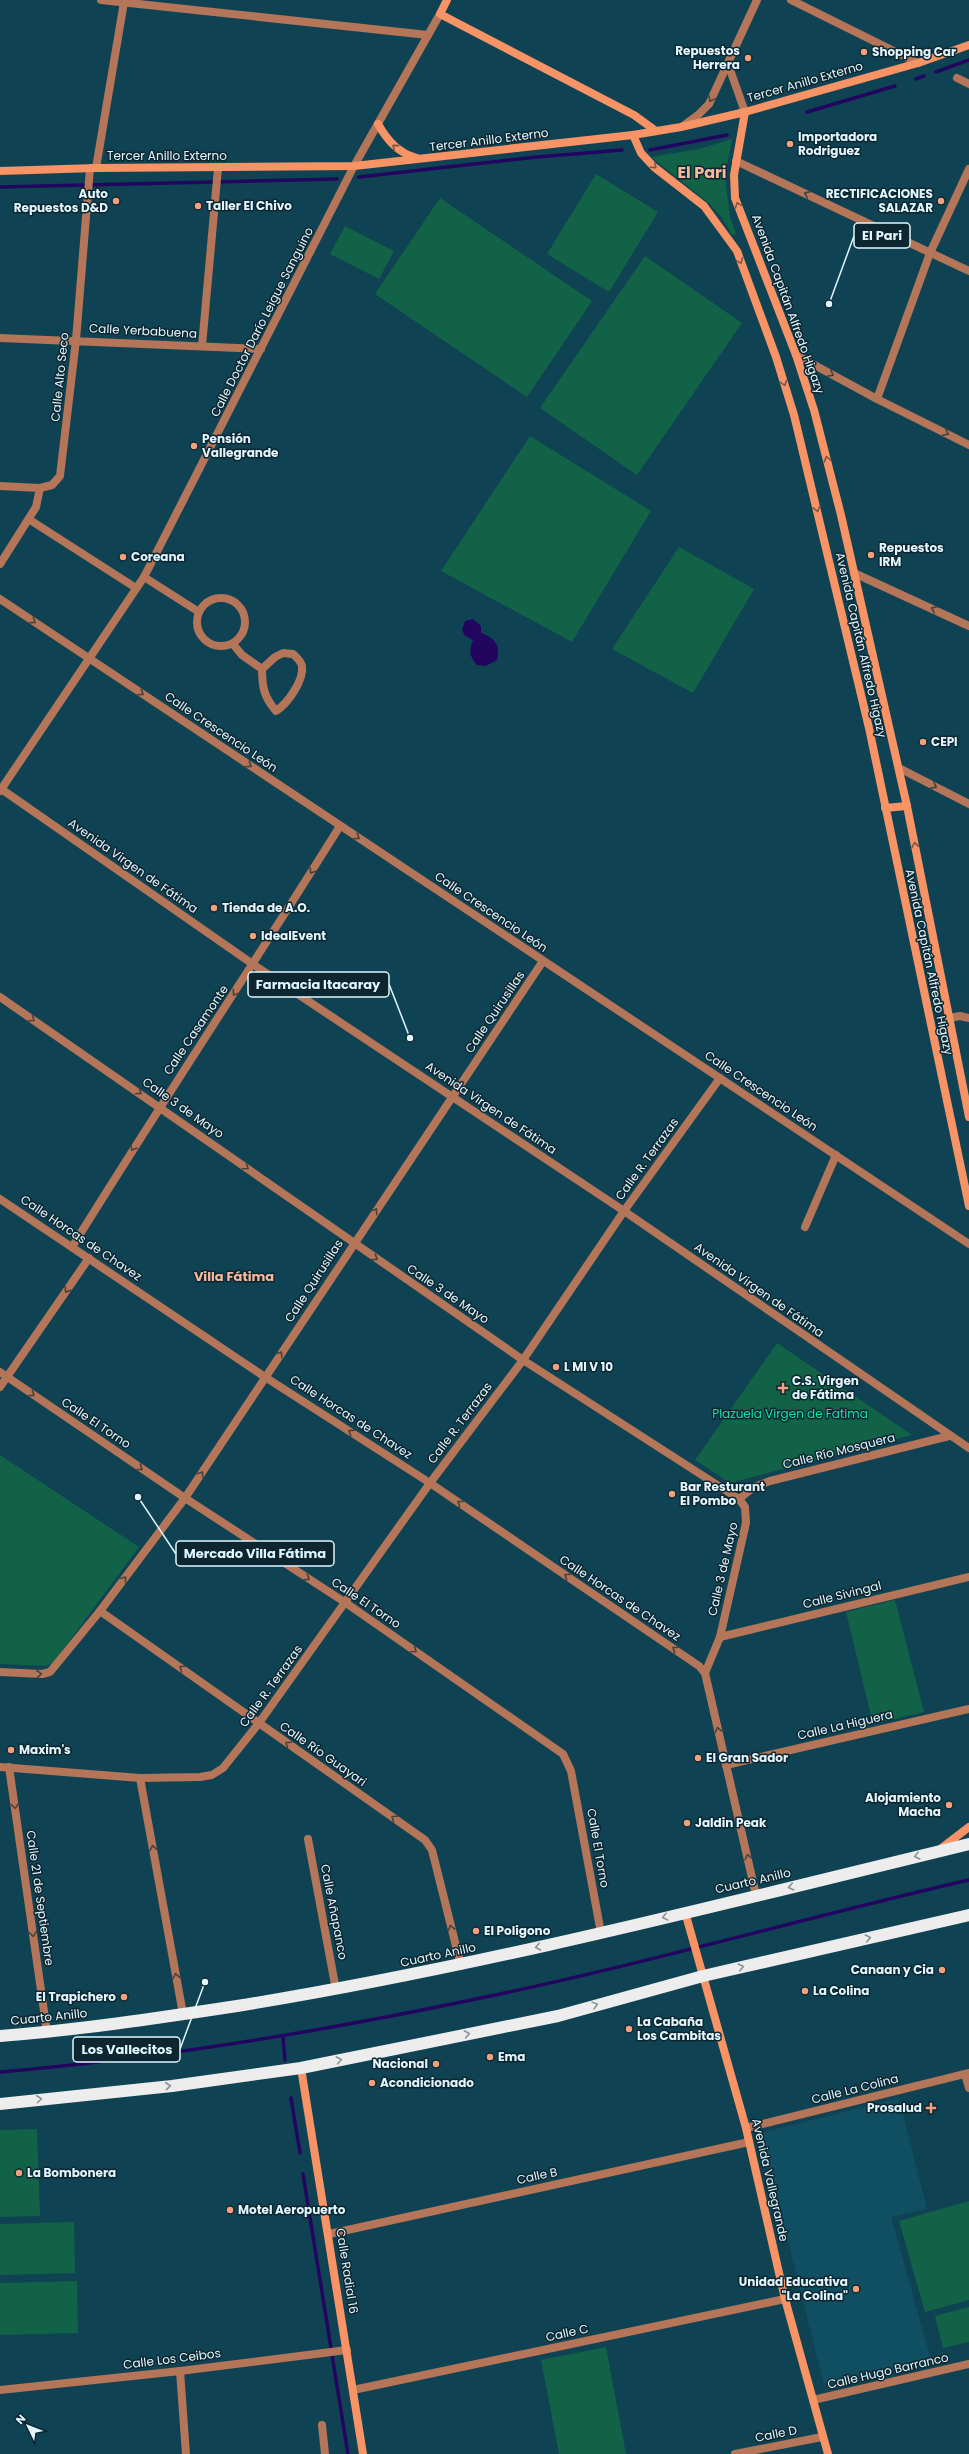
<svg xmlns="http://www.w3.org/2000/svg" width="969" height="2454" font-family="Poppins,sans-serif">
  <rect width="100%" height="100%" fill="#0f4354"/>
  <!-- built -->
  <polygon fill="#104e62" points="899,2098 927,2209 891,2217 931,2360 824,2385 761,2133"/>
  <!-- green -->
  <g fill="#116247">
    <polygon points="732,139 725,176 730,217 736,234 732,235 722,218 710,204 651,157 699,149"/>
    <polygon points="596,174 658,212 609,292 547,254"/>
    <polygon points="440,198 592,301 527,397 375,294"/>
    <polygon points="345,226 394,251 379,279 330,254"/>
    <polygon points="645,256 742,323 637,475 540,408"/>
    <polygon points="530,436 651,511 572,642 441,571"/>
    <polygon points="679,547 754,589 693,693 612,649"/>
    <polygon points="777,1343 912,1435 730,1483 695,1460"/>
    <polygon points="0,1455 139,1547 53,1663 46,1666 0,1664"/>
    <polygon points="895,1600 924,1712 873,1724 846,1612"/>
    <polygon points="37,2129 40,2216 0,2217 0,2130"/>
    <polygon points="969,2201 969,2300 925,2312 899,2221"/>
    <polygon points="74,2222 75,2273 0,2275 0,2224"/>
    <polygon points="77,2281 78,2333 0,2335 0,2283"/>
    <polygon points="969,2307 969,2342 943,2348 935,2316"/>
    <polygon points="606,2347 626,2454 559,2454 541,2360"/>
  </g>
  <!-- water -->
  <path fill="#21055f" d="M473,619L481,626V633C495,639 501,644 497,660L486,666L477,665C469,656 469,651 473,640L465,636L462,630L465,621Z"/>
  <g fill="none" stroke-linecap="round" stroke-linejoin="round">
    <!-- stream -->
    <g stroke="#21055f" stroke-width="3.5">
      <polyline points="936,72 969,60"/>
      <polyline points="916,79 924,76"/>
      <polyline points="807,112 895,86"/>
      <polyline points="650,150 727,135"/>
      <polyline points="359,177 537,157 622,150"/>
      <polyline points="0,187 337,179"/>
      <polyline points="283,2037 285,2060"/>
      <path d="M0,2072C160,2058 319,2032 476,1999C642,1965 804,1918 969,1880"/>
      <polyline points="291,2098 300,2153"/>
      <polyline points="303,2174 331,2348"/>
      <polyline points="332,2355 348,2454"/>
    </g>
    <!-- street -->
    <g stroke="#b47559" stroke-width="8">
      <polyline points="101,0 428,35"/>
      <polyline points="791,0 918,63"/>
      <polyline points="728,64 745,112"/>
      <polyline points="957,78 969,84"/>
      <polyline points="683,126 698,115 709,104 757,0"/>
      <polyline points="736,161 969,271"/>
      <polyline points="96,168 124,2"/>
      <polyline points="0,338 261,349"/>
      <polyline points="202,346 218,168"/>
      <polyline points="796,355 877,399 969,445"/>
      <polyline points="877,399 930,253 969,169"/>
      <polyline points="0,486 40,488"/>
      <polyline points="30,520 136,588"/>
      <polyline points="0,564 36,507 40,488 52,485 60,476 76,340 90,168"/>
      <polyline points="854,573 969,626"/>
      <polyline points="144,577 199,612"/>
      <circle cx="221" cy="622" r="24"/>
      <polyline points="0,599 969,1244"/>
      <polyline points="233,644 242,655 262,669"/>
      <path d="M283,653L293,654C297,658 301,661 302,666C304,681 287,704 276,711C264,697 262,687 262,669L275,657Z"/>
      <polyline points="899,768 969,804"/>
      <polyline points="0,788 254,965 624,1211 969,1448"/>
      <polyline points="0,791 144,577 354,166 440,14"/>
      <polyline points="0,997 523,1360 739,1499 745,1507 746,1523 720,1637 705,1673"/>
      <polyline points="949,1018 960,1016 969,1018"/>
      <polyline points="0,1199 265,1377 430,1483 699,1666 705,1673 756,1895"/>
      <polyline points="805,1227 836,1155"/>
      <path d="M72,1247C160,1105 252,967 340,826"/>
      <polyline points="0,1372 185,1498 346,1603 563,1754 571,1771 601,1933"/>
      <polyline points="0,1387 89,1258"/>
      <polyline points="739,1499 754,1487 770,1481 949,1436"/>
      <polyline points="100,1611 425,1840 432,1850 461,1966"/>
      <polyline points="720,1637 969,1577"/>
      <polyline points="0,1672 42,1674 50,1672 100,1611 185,1498 543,961"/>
      <polyline points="726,1765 969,1709"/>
      <polyline points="0,1767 140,1778 200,1777 212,1775 223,1768 259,1723 430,1483 523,1360 624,1211 720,1078"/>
      <polyline points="9,1767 47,2032"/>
      <polyline points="140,1778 183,2014"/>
      <polyline points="308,1839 336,1990"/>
      <polyline points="965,2074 969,2088"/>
      <polyline points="746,2128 969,2073"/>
      <polyline points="329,2234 749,2142"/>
      <polyline points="180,2371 186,2454"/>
      <polyline points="0,2390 180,2371 347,2350"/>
      <polyline points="353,2390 785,2299"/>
      <polyline points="813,2400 969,2364"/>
      <polyline points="322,2425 325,2454"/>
      <polyline points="735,2454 822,2437"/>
    </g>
    <!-- secondary -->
    <g stroke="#f79365" stroke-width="8">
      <polyline points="447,0 440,14 634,115 656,131"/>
      <polyline points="745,112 734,175 735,198 796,355 814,410 841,515 907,806 969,1117"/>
      <path d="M378,124C387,140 398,153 417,158"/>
      <polyline points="633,135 641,153 654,167 704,206 737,251 776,357 794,415 869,728 969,1206"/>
      <polyline points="0,171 96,168 354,166 633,135 681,127 745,112 918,63 969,45"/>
      <polyline points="885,808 907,806"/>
      <polyline points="939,1850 969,1827"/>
      <polyline points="685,1912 746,2128 785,2299 828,2454"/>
      <polyline points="301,2068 363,2454"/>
    </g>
    <!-- highway -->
    <g stroke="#ededed" stroke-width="12">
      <path d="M0,2036C79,2030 158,2018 237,2006C484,1966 726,1903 969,1844"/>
      <polyline points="0,2104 172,2086 301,2068 558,2016 703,1976 969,1915"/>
    </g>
  </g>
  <!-- one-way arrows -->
  <defs><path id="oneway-chevron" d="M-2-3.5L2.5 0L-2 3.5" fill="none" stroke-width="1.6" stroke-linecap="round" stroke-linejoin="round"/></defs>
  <g stroke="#47423f">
    <use href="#oneway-chevron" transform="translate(711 99) rotate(118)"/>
    <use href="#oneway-chevron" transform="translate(807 194) rotate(-154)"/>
    <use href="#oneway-chevron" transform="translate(831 374) rotate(29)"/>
    <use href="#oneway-chevron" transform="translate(946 433) rotate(26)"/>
    <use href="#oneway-chevron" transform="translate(934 609) rotate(-154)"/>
    <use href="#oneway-chevron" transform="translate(33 621) rotate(34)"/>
    <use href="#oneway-chevron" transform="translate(141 693) rotate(34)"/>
    <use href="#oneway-chevron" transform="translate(249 765) rotate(34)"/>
    <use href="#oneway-chevron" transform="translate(934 786) rotate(27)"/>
    <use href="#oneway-chevron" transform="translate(357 837) rotate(34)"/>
    <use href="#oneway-chevron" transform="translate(312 871) rotate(122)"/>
    <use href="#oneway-chevron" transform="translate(235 993) rotate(124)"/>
    <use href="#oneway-chevron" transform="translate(32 1019) rotate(35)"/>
    <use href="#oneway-chevron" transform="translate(139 1092) rotate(34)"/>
    <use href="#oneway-chevron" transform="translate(133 1148) rotate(122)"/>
    <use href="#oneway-chevron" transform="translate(246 1167) rotate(35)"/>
    <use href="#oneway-chevron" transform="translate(375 1211) rotate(-56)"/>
    <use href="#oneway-chevron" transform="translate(375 1258) rotate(34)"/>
    <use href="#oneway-chevron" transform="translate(67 1290) rotate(125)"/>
    <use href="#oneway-chevron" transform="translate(280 1354) rotate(-57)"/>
    <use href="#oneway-chevron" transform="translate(32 1394) rotate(34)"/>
    <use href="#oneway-chevron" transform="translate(351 1432) rotate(-147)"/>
    <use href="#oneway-chevron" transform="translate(140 1468) rotate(34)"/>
    <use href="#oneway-chevron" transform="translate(201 1474) rotate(-56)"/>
    <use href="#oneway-chevron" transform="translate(460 1503) rotate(-146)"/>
    <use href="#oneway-chevron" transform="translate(567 1576) rotate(-146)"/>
    <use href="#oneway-chevron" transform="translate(307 1578) rotate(33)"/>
    <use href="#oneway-chevron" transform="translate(124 1579) rotate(-53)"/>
    <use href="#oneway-chevron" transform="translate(675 1649) rotate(-146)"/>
    <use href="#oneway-chevron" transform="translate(414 1650) rotate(35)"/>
    <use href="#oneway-chevron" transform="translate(182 1668) rotate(-145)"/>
    <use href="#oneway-chevron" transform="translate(39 1674) rotate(-3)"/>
    <use href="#oneway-chevron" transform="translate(718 1730) rotate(-103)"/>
    <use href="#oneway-chevron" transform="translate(288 1744) rotate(-145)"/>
    <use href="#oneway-chevron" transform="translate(15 1806) rotate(82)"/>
    <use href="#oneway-chevron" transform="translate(394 1818) rotate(-145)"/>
    <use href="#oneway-chevron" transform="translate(153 1848) rotate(-100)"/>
    <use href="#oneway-chevron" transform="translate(748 1857) rotate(-103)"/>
    <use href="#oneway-chevron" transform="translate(451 1928) rotate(-104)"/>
    <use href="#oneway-chevron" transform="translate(33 1934) rotate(82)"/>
    <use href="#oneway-chevron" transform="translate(176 1976) rotate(-100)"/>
  </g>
  <g stroke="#765848">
    <use href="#oneway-chevron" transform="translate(395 147) rotate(-140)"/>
    <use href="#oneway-chevron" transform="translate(654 166) rotate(42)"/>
    <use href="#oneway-chevron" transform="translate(738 205) rotate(-110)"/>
    <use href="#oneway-chevron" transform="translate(740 261) rotate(69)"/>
    <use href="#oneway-chevron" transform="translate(784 383) rotate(74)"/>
    <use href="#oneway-chevron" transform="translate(827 459) rotate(-105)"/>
    <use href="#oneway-chevron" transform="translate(817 509) rotate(76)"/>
    <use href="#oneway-chevron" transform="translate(915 845) rotate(-101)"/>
  </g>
  <g stroke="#889498">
    <use href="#oneway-chevron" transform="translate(917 1856) rotate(167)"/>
    <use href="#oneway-chevron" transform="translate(791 1887) rotate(167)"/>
    <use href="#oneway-chevron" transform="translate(665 1917) rotate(166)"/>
    <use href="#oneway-chevron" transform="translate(868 1938) rotate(-13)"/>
    <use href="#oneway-chevron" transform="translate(538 1947) rotate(167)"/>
    <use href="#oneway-chevron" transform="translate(741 1967) rotate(-13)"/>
    <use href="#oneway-chevron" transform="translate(595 2005) rotate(-15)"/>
    <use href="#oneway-chevron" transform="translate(467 2034) rotate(-11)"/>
    <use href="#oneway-chevron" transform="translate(339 2060) rotate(-11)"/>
    <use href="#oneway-chevron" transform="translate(168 2086) rotate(-6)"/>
    <use href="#oneway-chevron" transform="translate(39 2099) rotate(-7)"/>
  </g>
  <!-- markers -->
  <g fill="#f1a17d" stroke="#0c2731" stroke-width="1.5">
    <circle cx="864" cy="52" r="4"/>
    <circle cx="748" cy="58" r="4"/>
    <circle cx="790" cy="144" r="4"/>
    <circle cx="116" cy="201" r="4"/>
    <circle cx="941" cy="201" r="4"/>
    <circle cx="198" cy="206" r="4"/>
    <circle cx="194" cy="446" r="4"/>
    <circle cx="871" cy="555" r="4"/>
    <circle cx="123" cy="557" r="4"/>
    <circle cx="923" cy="742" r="4"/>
    <circle cx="214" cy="908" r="4"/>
    <circle cx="253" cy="936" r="4"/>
    <circle cx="556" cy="1367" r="4"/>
    <path d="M781 1382h4v4h4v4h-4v4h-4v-4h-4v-4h4z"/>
    <circle cx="672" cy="1494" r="4"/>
    <circle cx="11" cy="1750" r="4"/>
    <circle cx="698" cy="1758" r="4"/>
    <circle cx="949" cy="1805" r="4"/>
    <circle cx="687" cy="1823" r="4"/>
    <circle cx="476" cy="1931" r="4"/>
    <circle cx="942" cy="1970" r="4"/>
    <circle cx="805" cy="1991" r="4"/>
    <circle cx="124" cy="1997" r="4"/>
    <circle cx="629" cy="2029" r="4"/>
    <circle cx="490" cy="2057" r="4"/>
    <circle cx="436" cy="2064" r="4"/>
    <circle cx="372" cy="2083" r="4"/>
    <path d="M929 2102h4v4h4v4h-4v4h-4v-4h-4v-4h4z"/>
    <circle cx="19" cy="2173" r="4"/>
    <circle cx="230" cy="2210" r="4"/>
    <circle cx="856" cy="2289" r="4"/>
  </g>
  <g text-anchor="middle" stroke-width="3" stroke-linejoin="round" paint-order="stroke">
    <!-- poi labels -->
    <g font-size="12" font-weight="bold" fill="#e3f6fe" stroke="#0c2731" text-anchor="start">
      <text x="740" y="55" text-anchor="end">Repuestos<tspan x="740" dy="14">Herrera</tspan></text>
      <text x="872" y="56">Shopping Car</text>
      <text x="798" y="141">Importadora<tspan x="798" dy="14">Rodriguez</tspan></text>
      <text x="108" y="198" text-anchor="end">Auto<tspan x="108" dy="14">Repuestos D&amp;D</tspan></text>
      <text x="933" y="198" text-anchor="end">RECTIFICACIONES<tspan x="933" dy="14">SALAZAR</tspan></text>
      <text x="206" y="210">Taller El Chivo</text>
      <text x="202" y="443">Pensión<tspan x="202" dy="14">Vallegrande</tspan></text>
      <text x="879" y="552">Repuestos<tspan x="879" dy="14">IRM</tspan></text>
      <text x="131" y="561">Coreana</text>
      <text x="931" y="746">CEPI</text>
      <text x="222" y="912">Tienda de A.O.</text>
      <text x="261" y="940">IdealEvent</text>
      <text x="564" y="1371">L MI V 10</text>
      <text x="792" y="1385">C.S. Virgen<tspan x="792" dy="14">de Fátima</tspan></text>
      <text x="680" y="1491">Bar Resturant<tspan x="680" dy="14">El Pombo</tspan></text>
      <text x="19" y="1754">Maxim's</text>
      <text x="706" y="1762">El Gran Sador</text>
      <text x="941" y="1802" text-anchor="end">Alojamiento<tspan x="941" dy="14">Macha</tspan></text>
      <text x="695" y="1827">Jaldin Peak</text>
      <text x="484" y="1935">El Poligono</text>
      <text x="934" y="1974" text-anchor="end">Canaan y Cia</text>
      <text x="813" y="1995">La Colina</text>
      <text x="116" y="2001" text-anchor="end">El Trapichero</text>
      <text x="637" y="2026">La Cabaña<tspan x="637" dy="14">Los Cambitas</tspan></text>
      <text x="498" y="2061">Ema</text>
      <text x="428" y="2068" text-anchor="end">Nacional</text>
      <text x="380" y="2087">Acondicionado</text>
      <text x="922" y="2112" text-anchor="end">Prosalud</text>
      <text x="27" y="2177">La Bombonera</text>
      <text x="238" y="2214">Motel Aeropuerto</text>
      <text x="848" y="2286" text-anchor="end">Unidad Educativa<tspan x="848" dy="14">"La Colina"</tspan></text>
    </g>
    <!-- street labels -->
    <g font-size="12" fill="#e3f6fe" stroke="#0c2731">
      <text transform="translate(805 82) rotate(-16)" y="4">Tercer Anillo Externo</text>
      <text transform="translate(489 140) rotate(-7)" y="4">Tercer Anillo Externo</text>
      <text x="167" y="160">Tercer Anillo Externo</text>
      <text transform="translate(788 304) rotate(70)" y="4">Avenida Capitán Alfredo Higazy</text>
      <text transform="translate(262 322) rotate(-63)" y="4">Calle Doctor Darío Leigue Sanguino</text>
      <text transform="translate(143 331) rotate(3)" y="4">Calle Yerbabuena</text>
      <text transform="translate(60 377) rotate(-84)" y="4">Calle Alto Seco</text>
      <text transform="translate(861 645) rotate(77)" y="4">Avenida Capitán Alfredo Higazy</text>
      <text transform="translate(221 732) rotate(34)" y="4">Calle Crescencio León</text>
      <text transform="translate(133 866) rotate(35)" y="4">Avenida Virgen de Fátima</text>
      <text transform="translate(491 912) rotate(34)" y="4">Calle Crescencio León</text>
      <text transform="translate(929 962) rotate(78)" y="4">Avenida Capitán Alfredo Higazy</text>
      <text transform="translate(495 1012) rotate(-56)" y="4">Calle Quirusillas</text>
      <text transform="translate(196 1030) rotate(-56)" y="4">Calle Casamonte</text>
      <text transform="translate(761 1091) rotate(34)" y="4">Calle Crescencio León</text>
      <text transform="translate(183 1108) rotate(35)" y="4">Calle 3 de Mayo</text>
      <text transform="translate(491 1108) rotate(34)" y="4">Avenida Virgen de Fátima</text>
      <text transform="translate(647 1159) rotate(-54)" y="4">Calle R. Terrazas</text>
      <text transform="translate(81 1238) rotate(34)" y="4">Calle Horcas de Chavez</text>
      <text transform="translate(314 1281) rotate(-57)" y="4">Calle Quirusillas</text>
      <text transform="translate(759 1290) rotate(35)" y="4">Avenida Virgen de Fátima</text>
      <text transform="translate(448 1294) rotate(34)" y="4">Calle 3 de Mayo</text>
      <text transform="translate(351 1417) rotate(33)" y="4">Calle Horcas de Chavez</text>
      <text transform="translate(96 1423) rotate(34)" y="4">Calle El Torno</text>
      <text transform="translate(460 1423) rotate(-53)" y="4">Calle R. Terrazas</text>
      <text transform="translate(839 1451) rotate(-14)" y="4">Calle Río Mosquera</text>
      <text transform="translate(723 1569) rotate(-77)" y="4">Calle 3 de Mayo</text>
      <text transform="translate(842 1595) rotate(-14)" y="4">Calle Sivingal</text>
      <text transform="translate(620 1598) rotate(34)" y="4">Calle Horcas de Chavez</text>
      <text transform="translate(366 1603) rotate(34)" y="4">Calle El Torno</text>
      <text transform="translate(271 1686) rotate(-54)" y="4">Calle R. Terrazas</text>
      <text transform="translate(845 1725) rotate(-13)" y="4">Calle La Higuera</text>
      <text transform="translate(323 1754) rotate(35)" y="4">Calle Río Guayari</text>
      <text transform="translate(598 1848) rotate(80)" y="4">Calle El Torno</text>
      <text transform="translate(753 1881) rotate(-13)" y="4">Cuarto Anillo</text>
      <text transform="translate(40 1898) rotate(82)" y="4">Calle 21 de Septiembre</text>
      <text transform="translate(334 1912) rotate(79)" y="4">Calle Añapanco</text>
      <text transform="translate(438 1955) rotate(-12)" y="4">Cuarto Anillo</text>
      <text transform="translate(49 2017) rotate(-6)" y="4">Cuarto Anillo</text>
      <text transform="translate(855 2089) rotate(-14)" y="4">Calle La Colina</text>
      <text transform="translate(537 2176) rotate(-12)" y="4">Calle B</text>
      <text transform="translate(770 2180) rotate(77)" y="4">Avenida Vallegrande</text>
      <text transform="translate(347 2271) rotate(81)" y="4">Calle Radial 16</text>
      <text transform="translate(567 2333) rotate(-12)" y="4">Calle C</text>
      <text transform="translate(172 2359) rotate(-7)" y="4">Calle Los Ceibos</text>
      <text transform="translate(888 2371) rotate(-13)" y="4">Calle Hugo Barranco</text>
      <text transform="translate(776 2434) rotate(-11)" y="4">Calle D</text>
    </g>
    <!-- park labels -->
    <g font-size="12" fill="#16e2a5" stroke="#0c2731">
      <text x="790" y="1418">Plazuela Virgen de Fatima</text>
    </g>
    <!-- neighbourhood labels -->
    <g font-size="13" font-weight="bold" fill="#f6b99e" stroke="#0c2731">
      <text x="234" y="1281">Villa Fátima</text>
    </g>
    <!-- district labels -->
    <g font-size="16" font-weight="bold" fill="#f6b99e" stroke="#0c2731">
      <text x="702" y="178">El Pari</text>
    </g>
  </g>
  <!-- callouts -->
  <path fill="none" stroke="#e3f6fe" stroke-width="1.5" d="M829 304L854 236M410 1038L389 984M138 1497L176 1554M205 1982L180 2049"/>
  <g fill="#e3f6fe" stroke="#0c2731" stroke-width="1.5">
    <circle cx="829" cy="304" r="4"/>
    <circle cx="410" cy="1038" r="4"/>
    <circle cx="138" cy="1497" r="4"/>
    <circle cx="205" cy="1982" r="4"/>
  </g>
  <g fill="#0c2731" stroke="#e3f6fe" stroke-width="1.5">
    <rect x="854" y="223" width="56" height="25" rx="4"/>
    <rect x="248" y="972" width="141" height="25" rx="4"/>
    <rect x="176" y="1541" width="158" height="25" rx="4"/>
    <rect x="73" y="2037" width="107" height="25" rx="4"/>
  </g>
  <g font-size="13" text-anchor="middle" font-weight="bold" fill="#e3f6fe">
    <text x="882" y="240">El Pari</text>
    <text x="318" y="989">Farmacia Itacaray</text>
    <text x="255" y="1558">Mercado Villa Fátima</text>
    <text x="127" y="2054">Los Vallecitos</text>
  </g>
  <!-- north arrow -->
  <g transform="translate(28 2426) rotate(313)" stroke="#0c2731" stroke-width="3" paint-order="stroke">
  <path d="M0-3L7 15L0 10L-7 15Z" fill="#e3f6fe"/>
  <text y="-6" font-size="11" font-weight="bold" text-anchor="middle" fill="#e3f6fe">N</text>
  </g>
</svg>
